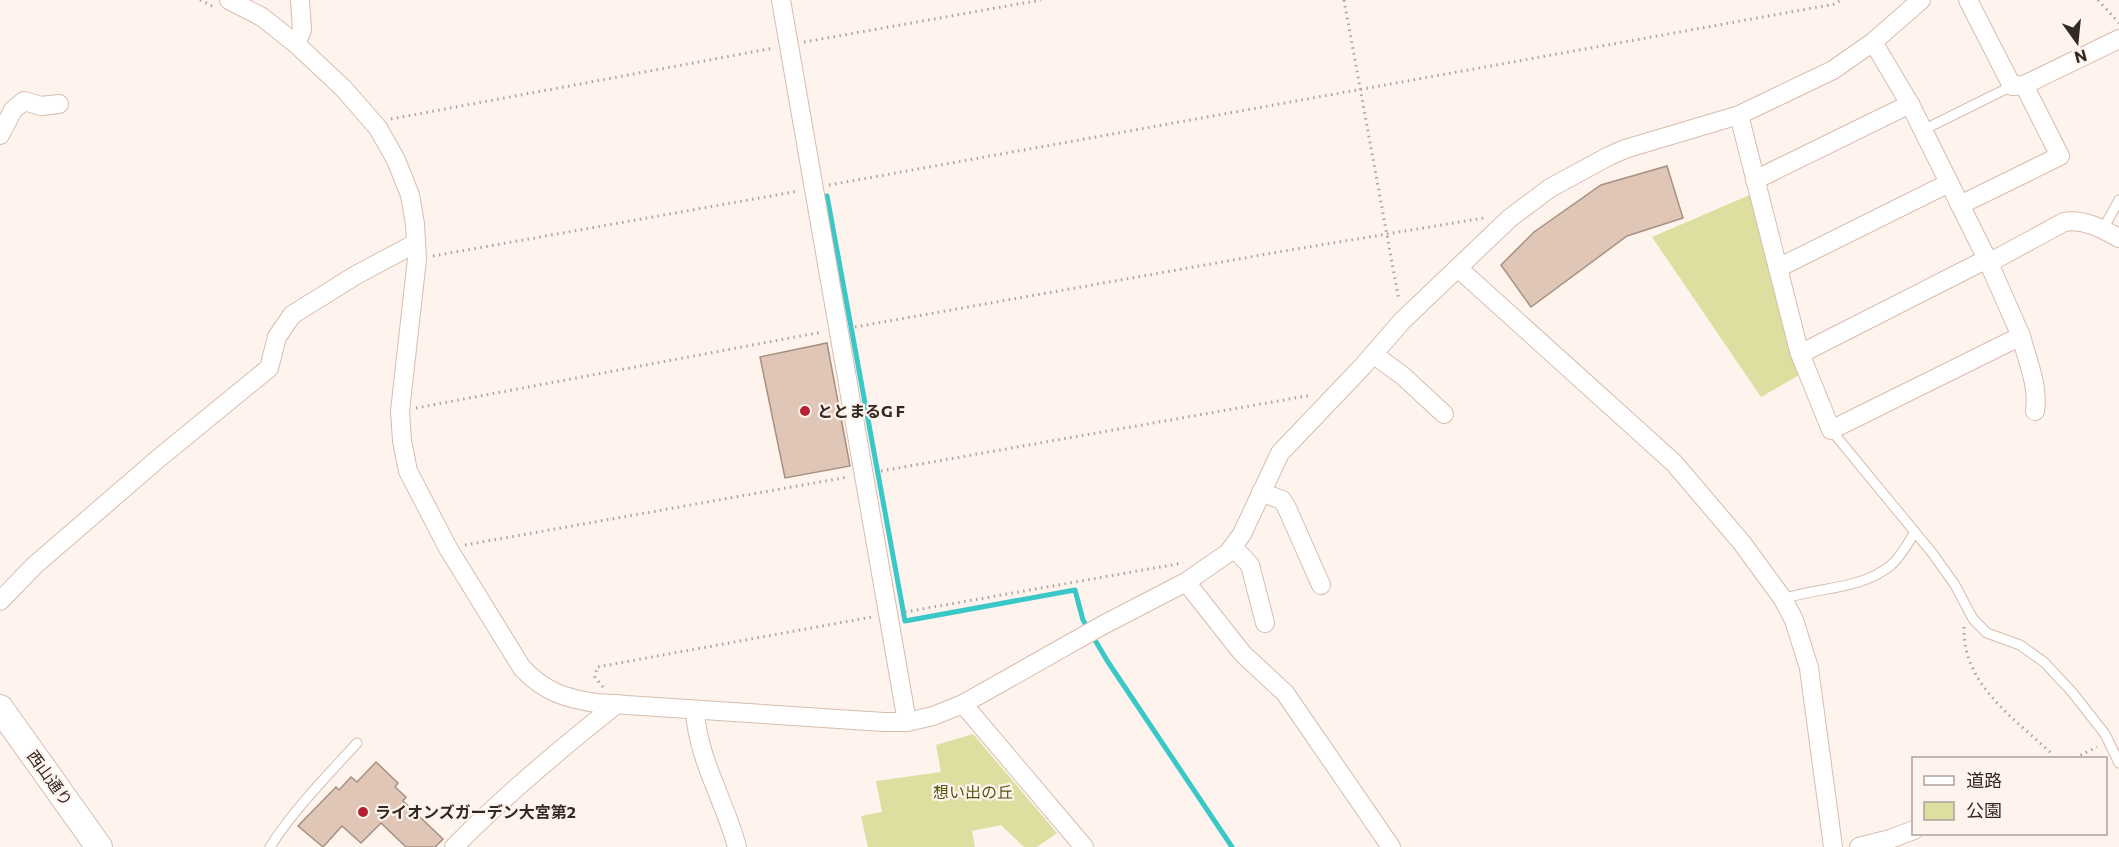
<svg xmlns="http://www.w3.org/2000/svg" width="2119" height="847" font-family="Commissioner,'Noto Sans JP',sans-serif">
  <rect width="100%" height="100%" fill="#fef3ed"/>
  <!-- green -->
  <g fill="#dcdfa0">
    <polygon points="1752,194 1799,375 1761,397 1652,237"/>
    <polygon points="973,734 1057,833 1037,847 1024,847 1001,825 972,831 975,847 868,847 861,816 882,812 876,781 941,772 936,745"/>
  </g>
  <g fill="none" stroke-linecap="round" stroke-linejoin="round">
    <!-- stream -->
    <polyline stroke="#3ac7c8" stroke-width="5" points="827,196 905,621 1075,590 1083,620 1108,662 1232,847"/>
  </g>
  <!-- building -->
  <g fill="#e0c6b7" stroke="#a89081" stroke-width="1.5">
    <polygon points="1667,166 1683,218 1627,236 1531,307 1501,265 1534,232 1601,185"/>
    <polygon points="827,343 850,466 785,478 760,357"/>
    <polygon points="376,762 398,783 395,787 406,797 403,801 443,839 435,847 406,847 381,823 361,843 342,826 323,847 298,826 336,787 339,790 351,777 357,782"/>
  </g>
  <g fill="none" stroke-linecap="round" stroke-linejoin="round">
    <!-- lane casing -->
    <g stroke="#d7bdae" stroke-width="11">
      <g id="lane">
        <polyline points="1923,130 2012,86"/>
        <polyline points="2103,229 2119,200"/>
        <polyline points="1831,430 1933,554 1955,585 1973,619 1987,633 2020,645 2044,662 2072,692 2105,734 2119,763"/>
        <path d="M1783,599C1818,587 1860,590 1890,566C1900,558 1908,543 1915,532"/>
        <path d="M270,847C294,809 327,776 357,743"/>
      </g>
    </g>
    <!-- street casing -->
    <g stroke="#d7bdae" stroke-width="20">
      <g id="street">
        <path d="M229,0L262,17L296,44L343,88L378,128L396,160L410,195L415,224L417,259L400,411L402,441L408,471L448,548L522,668C545,692 564,698 596,703L884,722H907L933,716L963,704L1103,625L1186,582L1228,553L1242,534L1280,453L1363,366L1402,321L1510,218L1550,188L1609,156L1625,149L1739,115L1833,70L1873,42L1921,0"/>
        <polyline points="781,0 907,722"/>
        <polyline points="1968,0 2012,86 2024,85 2119,39"/>
        <polyline points="296,44 302,30 300,0"/>
        <polyline points="1739,115 1799,351 1831,430 2021,336 1987,259 1910,104 1873,42"/>
        <polyline points="0,135 13,110 24,101 41,106 59,104"/>
        <polyline points="1755,180 1910,104"/>
        <polyline points="1960,205 2060,156 2024,85"/>
        <polyline points="1458,268 1674,463 1742,543 1783,599 1794,620 1809,668 1833,847"/>
        <polyline points="1778,268 1949,183"/>
        <path d="M2021,336C2027,360 2039,386 2035,411"/>
        <polyline points="1373,354 1403,376 1444,414"/>
        <path d="M1800,354L1987,259H1996L2064,222C2082,218 2103,229 2119,238"/>
        <polyline points="1261,492 1282,500 1286,506 1321,585"/>
        <polyline points="1233,547 1250,565 1265,623"/>
        <polyline points="1186,582 1243,654 1285,693 1391,847"/>
        <polyline points="0,601 35,565 159,458 269,368 277,337 292,315 356,275 416,243"/>
        <polyline points="963,704 1084,847"/>
        <path d="M695,711C698,760 725,801 737,847"/>
        <path d="M454,847C505,795 560,749 617,704"/>
        <polyline points="1859,847 1890,839 1914,830"/>
      </g>
    </g>
    <!-- secondary casing -->
    <g stroke="#d7bdae" stroke-width="28">
      <polyline id="secondary" points="0,708 99,847"/>
    </g>
    <!-- path -->
    <g stroke="#ada39d" stroke-width="3" stroke-dasharray="1.5 4.5" stroke-linecap="butt">
      <polyline points="200,0 214,7"/>
      <polyline points="1344,0 1399,301"/>
      <polyline points="2098,0 2119,23"/>
      <polyline points="804,42 1041,0"/>
      <polyline points="391,119 774,48"/>
      <polyline points="829,185 1835,4 1841,0"/>
      <polyline points="433,256 799,191"/>
      <polyline points="855,327 1284,251 1484,218"/>
      <polyline points="416,408 822,332"/>
      <polyline points="881,471 1312,395"/>
      <polyline points="465,545 848,477"/>
      <polyline points="905,612 1183,563"/>
      <path d="M1964,627C1962,684 2014,718 2051,753V758"/>
      <polyline points="603,687 595,677 597,667 872,617"/>
      <polyline points="2075,758 2097,747"/>
    </g>
    <!-- lane -->
    <use href="#lane" stroke="#fff" stroke-width="9"/>
    <!-- street -->
    <use href="#street" stroke="#fff" stroke-width="18"/>
    <!-- secondary -->
    <use href="#secondary" stroke="#fff" stroke-width="26"/>
  </g>
  <!-- markers -->
  <g fill="#b42134" stroke="#fef3ed" stroke-width="2">
    <circle cx="805" cy="411" r="6"/>
    <circle cx="363" cy="812" r="6"/>
  </g>
  <g text-anchor="middle" stroke-width="4.5" stroke-linejoin="round" paint-order="stroke">
    <!-- poi labels -->
    <g font-size="16" font-weight="bold" fill="#332923" stroke="#fef3ed" text-anchor="start">
      <text x="817" y="417">ととまるG F</text>
      <text x="375" y="818">ライオンズガーデン大宮第2</text>
    </g>
    <!-- street labels -->
    <g font-size="16" fill="#332923" stroke="#fef3ed">
      <text transform="translate(50 778) rotate(54)" y="6">西山通り</text>
    </g>
    <!-- park labels -->
    <g font-size="16" fill="#565611" stroke="#fef3ed">
      <text x="973" y="798">想い出の丘</text>
    </g>
  </g>
  <!-- legend -->
  <rect x="1912" y="757" width="195" height="78" fill="#fef3ed" stroke="#ada29c" stroke-width="1.5"/>
  <rect x="1924" y="776" width="30" height="9" fill="#ffffff" stroke="#ada29c" stroke-width="1.5"/>
  <text x="1966" y="787" font-size="18" fill="#332923">道路</text>
  <rect x="1924" y="802" width="30" height="18" fill="#dcdfa0" stroke="#ada29c" stroke-width="1.5"/>
  <text x="1966" y="817" font-size="18" fill="#332923">公園</text>
  <!-- north arrow -->
  <g transform="translate(2077 42) rotate(165)" stroke="#fef3ed" stroke-width="4.5" paint-order="stroke">
  <path d="M0-4.5L10 22L0 15L-10 22Z" fill="#332923"/>
  <text y="-9" font-size="16" font-weight="bold" text-anchor="middle" fill="#332923">N</text>
  </g>
</svg>
